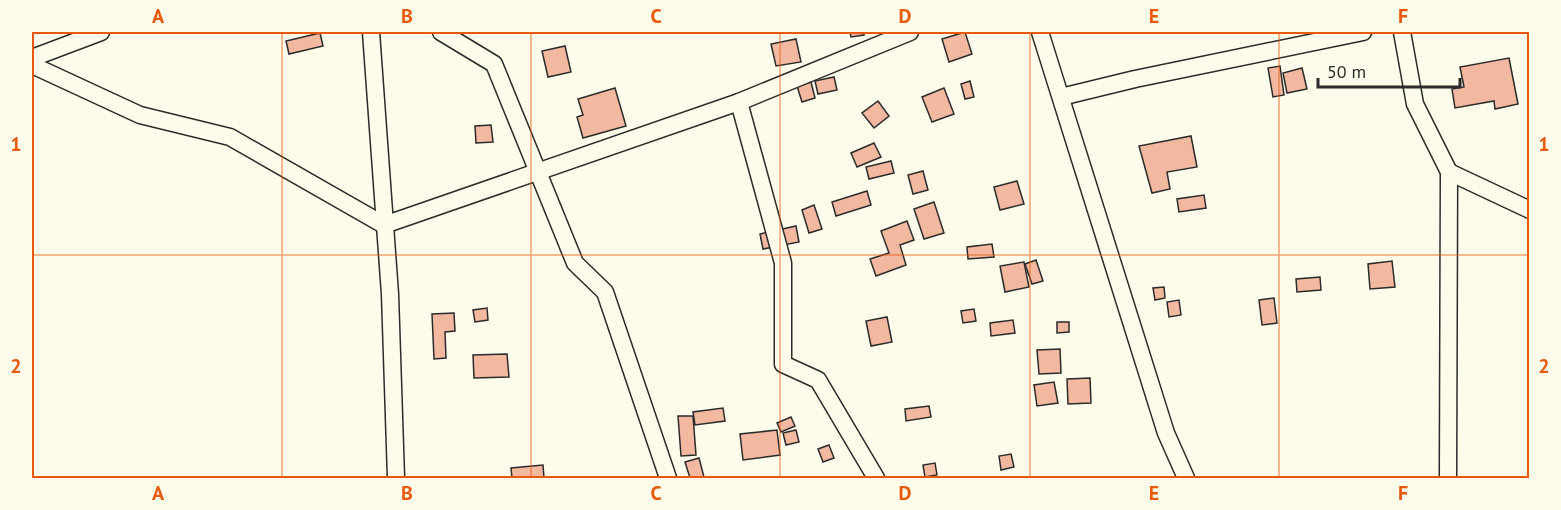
<svg xmlns="http://www.w3.org/2000/svg" width="1561" height="510" font-family="'PT Sans',sans-serif">
  <rect width="100%" height="100%" fill="#fdfbea"/>
  <!-- building -->
  <g fill="#f2b8a0" stroke="#2b2b2b" stroke-width="1.5">
    <polygon points="850,32 864,32 864,35 851,37"/>
    <polygon points="965,32 972,54 949,62 942,39"/>
    <polygon points="320,33 323,46 289,54 286,41"/>
    <polygon points="796,39 801,62 776,66 771,44"/>
    <polygon points="565,46 571,72 548,77 542,51"/>
    <polygon points="1509,58 1518,104 1495,109 1494,101 1455,108 1452,89 1464,87 1460,67"/>
    <polygon points="1280,66 1284,95 1273,97 1268,68"/>
    <polygon points="1302,68 1307,89 1287,93 1283,73"/>
    <polygon points="834,77 837,90 818,94 815,81"/>
    <polygon points="970,81 974,97 965,99 961,84"/>
    <polygon points="811,82 815,98 802,102 797,86"/>
    <polygon points="615,88 626,126 583,138 577,117 583,115 578,99"/>
    <polygon points="944,88 954,114 932,122 922,97"/>
    <polygon points="878,101 889,116 874,128 862,113"/>
    <polygon points="491,125 493,142 476,143 475,126"/>
    <polygon points="1191,136 1197,167 1167,172 1170,189 1152,193 1139,146"/>
    <polygon points="874,143 881,157 857,167 851,153"/>
    <polygon points="891,161 894,173 869,179 866,167"/>
    <polygon points="923,171 928,190 913,194 908,175"/>
    <polygon points="1017,181 1024,204 1000,210 994,187"/>
    <polygon points="867,191 871,205 836,216 832,202"/>
    <polygon points="1204,195 1206,208 1179,212 1177,199"/>
    <polygon points="934,202 944,233 924,239 914,209"/>
    <polygon points="814,205 822,229 809,233 802,210"/>
    <polygon points="907,221 914,240 900,245 906,265 876,276 870,259 889,253 881,231"/>
    <polygon points="796,226 799,242 763,249 760,234"/>
    <polygon points="992,244 994,257 968,259 967,247"/>
    <polygon points="1036,260 1043,281 1032,284 1025,264"/>
    <polygon points="1392,261 1395,287 1370,289 1368,264"/>
    <polygon points="1024,262 1029,287 1005,292 1000,266"/>
    <polygon points="1320,277 1321,290 1297,292 1296,279"/>
    <polygon points="1164,287 1165,298 1155,300 1153,288"/>
    <polygon points="1274,298 1277,323 1262,325 1259,300"/>
    <polygon points="1179,300 1181,315 1169,317 1167,302"/>
    <polygon points="487,308 488,320 475,322 473,310"/>
    <polygon points="974,309 976,321 963,323 961,311"/>
    <polygon points="454,313 455,331 445,332 446,358 434,359 432,314"/>
    <polygon points="887,317 892,342 871,346 866,321"/>
    <polygon points="1013,320 1015,333 991,336 990,323"/>
    <polygon points="1057,322 1069,322 1069,332 1057,333"/>
    <polygon points="1060,349 1061,373 1039,374 1037,350"/>
    <polygon points="507,354 509,377 474,378 473,355"/>
    <polygon points="1090,378 1091,403 1068,404 1067,379"/>
    <polygon points="1054,382 1058,403 1037,406 1034,385"/>
    <polygon points="929,406 931,417 906,421 905,409"/>
    <polygon points="723,408 725,421 695,425 693,412"/>
    <polygon points="678,416 693,416 696,455 681,456"/>
    <polygon points="791,417 795,426 781,432 777,423"/>
    <polygon points="777,430 780,455 743,460 740,434"/>
    <polygon points="796,430 799,442 786,445 783,433"/>
    <polygon points="829,445 834,458 823,462 818,449"/>
    <polygon points="1011,454 1014,467 1001,470 999,456"/>
    <polygon points="699,458 704,477 690,478 685,462"/>
    <polygon points="935,463 937,475 925,477 923,465"/>
    <polygon points="543,465 544,478 512,478 511,468"/>
  </g>
  <g fill="none" stroke-linecap="round" stroke-linejoin="round">
    <!-- street casing -->
    <g stroke="#2b2b2b" stroke-width="19">
      <g id="street">
        <polyline points="371,32 390,294 396,478"/>
        <polyline points="441,32 494,64 575,263 605,292 668,478"/>
        <polyline points="1040,32 1166,433 1186,478"/>
        <polyline points="1402,32 1415,104 1449,172 1448,478"/>
        <polyline points="32,58 101,32"/>
        <polyline points="32,65 140,115 230,137 384,225 739,102"/>
        <polyline points="1061,97 1135,79 1363,32"/>
        <polyline points="1449,172 1530,210"/>
        <polyline points="876,478 818,380 783,364 783,263 739,102 910,32"/>
      </g>
    </g>
    <!-- street -->
    <use href="#street" stroke="#fdfbea" stroke-width="16"/>
  </g>
  <!-- grid -->
  <path fill="none" stroke="#e8590c" stroke-width="1.5" stroke-opacity="0.55" d="M282,32V478M531,32V478M780,32V478M1030,32V478M1279,32V478M32,255H1530"/>
  <!-- border -->
  <rect width="1561" height="510" fill="none" stroke="#fdfbea" stroke-width="66"/>
  <!-- scale -->
  <path d="M1318 78v9h142v-9" fill="none" stroke="#2b2b2b" stroke-width="3"/>
  <text x="1327" y="78" font-size="18" fill="#2b2b2b" stroke="#fdfbea" stroke-width="4.5" paint-order="stroke">50 m</text>
  <rect x="33" y="33" width="1495" height="444" fill="none" stroke="#e8590c" stroke-width="2"/>
  <g font-size="20" text-anchor="middle" font-weight="bold" fill="#e8590c">
    <text x="158" y="23">A</text>
    <text x="407" y="23">B</text>
    <text x="656" y="23">C</text>
    <text x="905" y="23">D</text>
    <text x="1154" y="23">E</text>
    <text x="1403" y="23">F</text>
    <text x="16" y="151">1</text>
    <text x="1544" y="151">1</text>
    <text x="16" y="373">2</text>
    <text x="1544" y="373">2</text>
    <text x="158" y="500">A</text>
    <text x="407" y="500">B</text>
    <text x="656" y="500">C</text>
    <text x="905" y="500">D</text>
    <text x="1154" y="500">E</text>
    <text x="1403" y="500">F</text>
  </g>
</svg>
